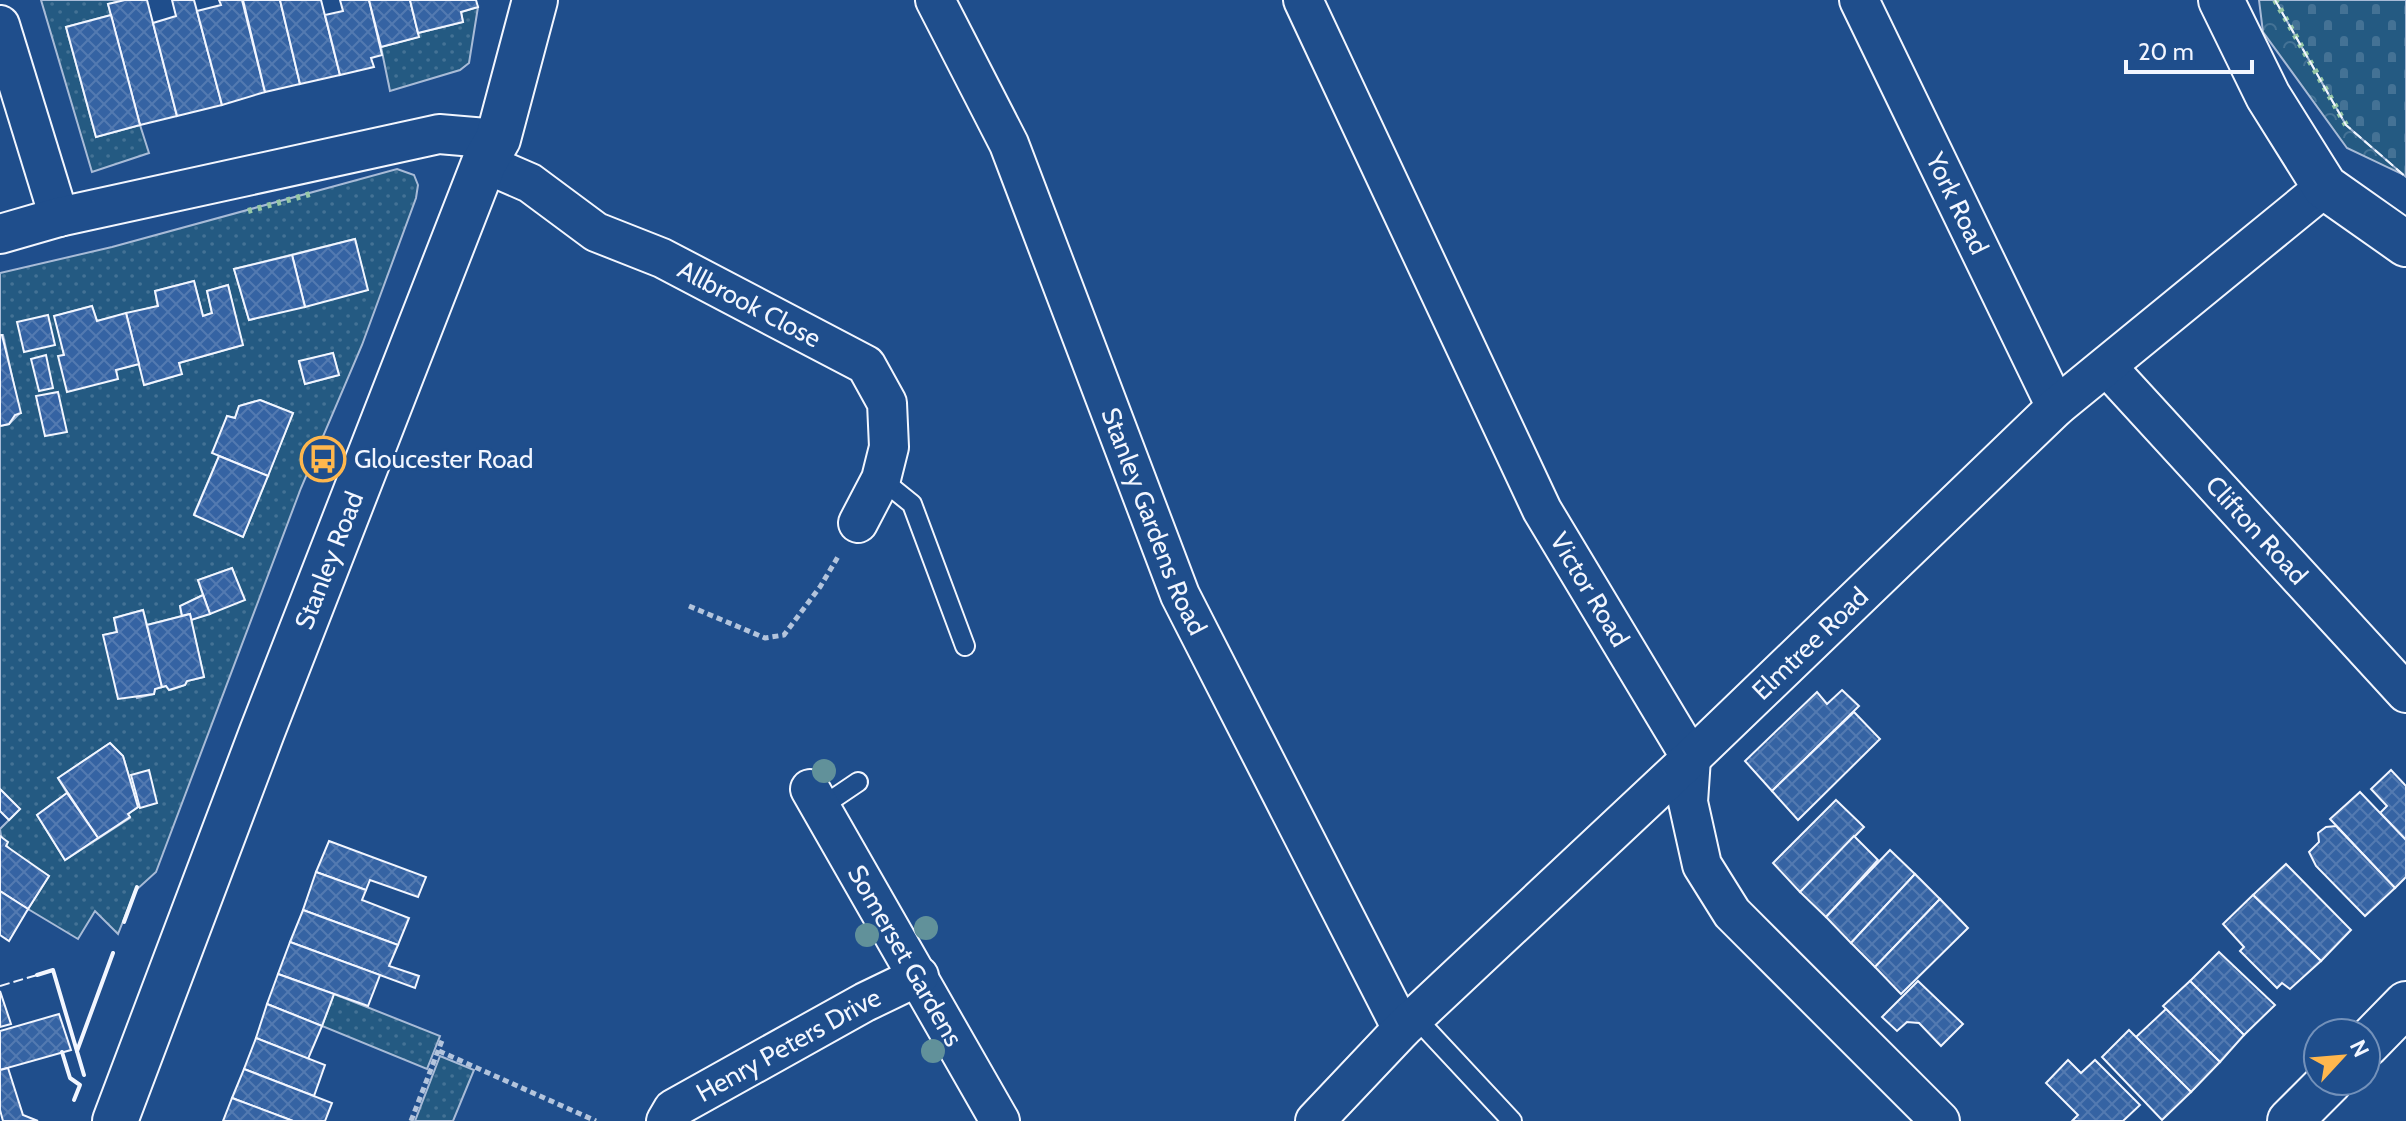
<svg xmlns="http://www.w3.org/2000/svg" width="2406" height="1121" font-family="Cabin,sans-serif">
  <defs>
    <pattern id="forest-crowns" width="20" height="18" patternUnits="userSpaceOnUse" patternTransform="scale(2)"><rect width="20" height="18" fill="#245a82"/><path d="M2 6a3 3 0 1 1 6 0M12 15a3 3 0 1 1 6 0" fill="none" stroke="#447295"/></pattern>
    <pattern id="cemetery-stones" width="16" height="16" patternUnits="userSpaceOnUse" patternTransform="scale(2)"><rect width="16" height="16" fill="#245a82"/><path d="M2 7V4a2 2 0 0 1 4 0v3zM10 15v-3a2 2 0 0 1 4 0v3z" fill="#447295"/></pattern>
    <pattern id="garden-dots" width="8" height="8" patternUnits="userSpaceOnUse" patternTransform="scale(2)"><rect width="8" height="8" fill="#245a82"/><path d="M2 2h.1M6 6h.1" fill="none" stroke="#447295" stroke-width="1.8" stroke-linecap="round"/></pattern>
    <pattern id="building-cross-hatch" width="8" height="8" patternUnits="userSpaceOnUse" patternTransform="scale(2)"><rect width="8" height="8" fill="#3563a3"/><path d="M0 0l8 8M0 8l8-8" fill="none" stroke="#537ab1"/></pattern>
  </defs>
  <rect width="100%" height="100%" fill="#1f4e8c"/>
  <!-- forest -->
  <polygon fill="url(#forest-crowns)" stroke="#a8bbd7" stroke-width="2" points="2259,0 2289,0 2406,176 2347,148 2263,32"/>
  <!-- cemetery -->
  <polygon fill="url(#cemetery-stones)" stroke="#a8bbd7" stroke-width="2" points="2275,0 2406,0 2406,177 2346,125"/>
  <!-- garden -->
  <g fill="url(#garden-dots)" stroke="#a8bbd7" stroke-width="2" fill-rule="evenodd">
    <polygon points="41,0 125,0 108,4 111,15 66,27 96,137 140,125 149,153 92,172"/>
    <polygon points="478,7 469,63 460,70 390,91 381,47 418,37 418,33 463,22 461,12"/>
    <path d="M397,169L414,175L418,185L416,198L362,345L301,488L156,872L135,891L118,934L95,911L78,939L28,909L49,876C33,865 0,851 0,829L20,809L0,789V426L9,424L20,413L3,335H0V273L112,247ZM355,239L367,290L249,320L234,269ZM194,281L203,316L212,313L207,291L228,285L242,345L179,363L181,374L145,385L139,364L116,370L59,356L64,355L55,316L92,306L97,321L158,306L155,291ZM333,353L339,375L305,384L299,362ZM260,400L293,413L243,537L194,514L219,456L227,416L235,418L239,406ZM232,568L244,600L191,620L204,677L187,681L185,685L170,690L166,686L155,689L154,694L137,698L104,635L117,632L114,618L143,610L147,625L182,616L180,606L203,595L198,580ZM110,743L123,756L138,807L128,814L130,818L65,860L37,815L67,793L58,778Z"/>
    <polygon points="334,994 440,1036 427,1069 322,1026"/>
    <polygon points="440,1056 474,1070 453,1121 415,1121"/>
  </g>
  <!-- building -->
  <g fill="url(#building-cross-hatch)" stroke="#f2f6ff" stroke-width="2">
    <polygon points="125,0 147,0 177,116 140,125 108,4"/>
    <polygon points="172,0 194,0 222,105 177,116 153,23 176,16"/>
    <polygon points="219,0 242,0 265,92 222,105 197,11 221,5"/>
    <polygon points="243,0 280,0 300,84 265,92"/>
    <polygon points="280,0 321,0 340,75 300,84"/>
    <polygon points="340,0 369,0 382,55 371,58 374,67 340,75 325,15 343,11"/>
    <polygon points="369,0 410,0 419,37 381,47"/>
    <polygon points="410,0 476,0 478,7 461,12 463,22 418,33"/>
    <polygon points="111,15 140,125 96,137 66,27"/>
    <polygon points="355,239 368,290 305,307 292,255"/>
    <polygon points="292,255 305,307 249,320 234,269"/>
    <polygon points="194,281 203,316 212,313 207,291 228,285 243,345 179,363 182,374 144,385 126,313 158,306 155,291"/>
    <polygon points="92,306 97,321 126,313 139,364 116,370 118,379 67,392 58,356 64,355 54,316"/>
    <polygon points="48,315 55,345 24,352 17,322"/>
    <polygon points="0,335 2,335 21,413 15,415 9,424 0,426"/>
    <polygon points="333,353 339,375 305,384 299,361"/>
    <polygon points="46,355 53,388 39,391 31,359"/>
    <polygon points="58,392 67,432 45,436 36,396"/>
    <polygon points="260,400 293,413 268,476 212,453 227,416 235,418 239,406"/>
    <polygon points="219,456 268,476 243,537 194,515"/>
    <polygon points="232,568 245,600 210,614 198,580"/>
    <polygon points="203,595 210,614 191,620 190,614 182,616 180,606"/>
    <polygon points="143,610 162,687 155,689 154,694 118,699 103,635 117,632 114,618"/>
    <polygon points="190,614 204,677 187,681 185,685 169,690 166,686 162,687 147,625"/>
    <polygon points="1842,690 1859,706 1772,791 1745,761 1817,692 1827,704"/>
    <polygon points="1854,712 1880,739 1798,820 1772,791"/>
    <polygon points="110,743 123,756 138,807 128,814 130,817 98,838 58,778"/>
    <polygon points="149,770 157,803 140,808 131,775"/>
    <polygon points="2391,770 2406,786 2406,840 2380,813 2387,806 2371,789"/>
    <polygon points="0,789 20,809 9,820 0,811"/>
    <polygon points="2360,792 2406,840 2406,877 2395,888 2330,819"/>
    <polygon points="67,793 98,838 65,860 37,815"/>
    <polygon points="1836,800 1864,827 1800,892 1773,863"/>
    <polygon points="2336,826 2395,888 2365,916 2316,866 2309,852 2319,842 2318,833 2326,827"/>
    <polygon points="0,836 8,842 6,846 49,876 28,909 0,891"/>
    <polygon points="1854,836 1878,860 1826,917 1800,892"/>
    <polygon points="329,841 426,877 418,897 370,880 366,890 316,872"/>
    <polygon points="1890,850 1915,874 1851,943 1826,917"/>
    <polygon points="2286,864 2351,930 2321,961 2253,895"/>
    <polygon points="316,872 366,890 362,900 409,918 398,945 303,910"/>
    <polygon points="1915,874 1940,899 1875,967 1851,943"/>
    <polygon points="0,891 28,909 9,941 0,935"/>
    <polygon points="2253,895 2321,961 2290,989 2282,983 2277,988 2240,951 2244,947 2223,924"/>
    <polygon points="1940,899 1968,928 1901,994 1875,967"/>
    <polygon points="303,910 398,945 389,966 419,976 415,988 290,942"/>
    <polygon points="290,942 380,975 368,1006 278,974"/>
    <polygon points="2219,952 2275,1005 2244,1035 2190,981"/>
    <polygon points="278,974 334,994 322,1026 267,1004"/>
    <polygon points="1918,981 1963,1024 1941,1046 1919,1023 1907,1022 1897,1031 1882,1017"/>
    <polygon points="2190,981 2244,1035 2220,1062 2163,1006"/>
    <polygon points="0,991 11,1024 0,1027"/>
    <polygon points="267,1004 322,1026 308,1059 256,1038"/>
    <polygon points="2166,1009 2220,1062 2191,1092 2136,1037"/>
    <polygon points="59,1014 71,1050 0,1070 0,1031"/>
    <polygon points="2129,1030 2191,1092 2162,1120 2102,1057"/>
    <polygon points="256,1038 325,1065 314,1096 244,1069"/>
    <polygon points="2068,1060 2081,1073 2095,1060 2140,1105 2123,1121 2072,1121 2078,1115 2046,1083"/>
    <polygon points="8,1068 23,1115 38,1121 3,1121 0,1110 0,1070"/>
    <polygon points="244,1069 332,1103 325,1121 293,1121 232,1098"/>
    <polygon points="232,1098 293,1121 223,1121"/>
  </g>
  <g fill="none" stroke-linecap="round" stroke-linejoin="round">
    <!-- lane casing -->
    <g stroke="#f2f6ff" stroke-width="22">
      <g id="lane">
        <polyline points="881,479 912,504 965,646"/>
        <polyline points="821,807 858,782"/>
        <polyline points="1415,1017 1512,1121"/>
      </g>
    </g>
    <!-- street casing -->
    <g stroke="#f2f6ff" stroke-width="42">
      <g id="street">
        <path id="s1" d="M935,0L1009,144L1180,595L1402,1029"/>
        <path id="s2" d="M1303,0L1542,510L1691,758L1688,802L1702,865L1732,913L1940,1121"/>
        <path id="s3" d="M1859,0L2056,407"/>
        <polyline points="0,25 59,217"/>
        <path id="s4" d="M484,163L530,183L596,232L662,258L866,365L887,403L889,447L881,479L858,523"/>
        <polyline points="0,234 59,217 439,134 498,139"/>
        <path id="s5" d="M2108,368L2406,693"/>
        <path id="s6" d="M810,789L1000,1121"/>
        <path id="s7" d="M666,1121L673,1109L865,1002L919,976"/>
        <path id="s8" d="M1315,1121L1402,1029L1691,758L2056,407L2325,187"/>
      </g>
    </g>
    <!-- secondary casing -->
    <g stroke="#f2f6ff" stroke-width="48">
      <g id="secondary">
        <polyline points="2221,0 2268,96 2325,187 2406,244"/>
        <polyline points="2366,1045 2406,1004"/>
        <path id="s9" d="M115,1121L262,732L484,163L498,139L535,0"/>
        <polyline points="2290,1121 2330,1081"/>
      </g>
    </g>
    <!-- path -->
    <g stroke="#b3c4dc" stroke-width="5" stroke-dasharray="6 4" stroke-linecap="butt">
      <polyline points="689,606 765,638 784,635 820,587 839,555"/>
      <polyline points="439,1051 596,1121"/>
      <polyline points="411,1121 443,1038"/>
    </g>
    <!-- lane -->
    <use href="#lane" stroke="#1f4e8c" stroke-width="18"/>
    <!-- street -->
    <use href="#street" stroke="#1f4e8c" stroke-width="38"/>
    <!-- secondary -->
    <use href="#secondary" stroke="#1f4e8c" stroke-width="44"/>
    <!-- hedge -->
    <g stroke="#97c8a6" stroke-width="6" stroke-dasharray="4 6" stroke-linecap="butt">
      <polyline points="2275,0 2346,125"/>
      <polyline points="248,211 310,194"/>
    </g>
    <!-- fence -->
    <g stroke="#f2f6ff" stroke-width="2" stroke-dasharray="10 4" stroke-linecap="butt">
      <polyline points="2275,0 2346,125 2406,177"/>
      <polyline points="0,986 37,975"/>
    </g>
    <!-- wall -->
    <g stroke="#f2f6ff" stroke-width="4">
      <polyline points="124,922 137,887"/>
      <polyline points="37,975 53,970 84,1075"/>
      <polyline points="77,1051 113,953"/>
      <polyline points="62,1052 70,1078 80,1085 74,1100"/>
    </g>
  </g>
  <!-- trees -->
  <g fill="#61919a">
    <circle cx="824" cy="771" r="12"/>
    <circle cx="926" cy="928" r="12"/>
    <circle cx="867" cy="935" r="12"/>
    <circle cx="933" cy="1051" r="12"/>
  </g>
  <!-- icons -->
  <defs>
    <g id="bus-ring" transform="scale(2.3)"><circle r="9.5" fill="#1f4e8c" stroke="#ffb74d" stroke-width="1.5"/><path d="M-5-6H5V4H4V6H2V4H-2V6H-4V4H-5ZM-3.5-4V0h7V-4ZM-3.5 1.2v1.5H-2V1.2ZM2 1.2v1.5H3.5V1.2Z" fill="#ffb74d"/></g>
  </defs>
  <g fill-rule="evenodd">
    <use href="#bus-ring" x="323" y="459"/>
  </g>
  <g text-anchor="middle" stroke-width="6" stroke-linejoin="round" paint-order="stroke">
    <!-- street labels -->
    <g font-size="26" fill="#f2f6ff" stroke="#1f4e8c">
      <text dy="9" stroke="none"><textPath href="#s3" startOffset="226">York Road</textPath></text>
      <text dy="9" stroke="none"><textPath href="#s4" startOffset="302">Allbrook Close</textPath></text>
      <text dy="9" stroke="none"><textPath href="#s1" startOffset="566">Stanley Gardens Road</textPath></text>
      <text dy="9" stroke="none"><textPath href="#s5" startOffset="220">Clifton Road</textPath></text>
      <text dy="9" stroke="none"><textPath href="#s9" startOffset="600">Stanley Road</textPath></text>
      <text dy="9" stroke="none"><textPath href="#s2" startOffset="656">Victor Road</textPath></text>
      <text dy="9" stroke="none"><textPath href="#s8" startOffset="688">Elmtree Road</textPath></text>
      <text dy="9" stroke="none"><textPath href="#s6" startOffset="192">Somerset Gardens</textPath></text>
      <text dy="9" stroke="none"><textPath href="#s7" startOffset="146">Henry Peters Drive</textPath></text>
    </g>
    <!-- poi labels -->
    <g font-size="26" fill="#f2f6ff" stroke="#1f4e8c" text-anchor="start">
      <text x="354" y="468">Gloucester Road</text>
    </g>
  </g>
  <!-- north arrow -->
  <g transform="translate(2342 1057) rotate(64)"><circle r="38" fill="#1f4e8c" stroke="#7391ba" stroke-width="2"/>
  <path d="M0-6L14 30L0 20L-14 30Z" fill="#ffb74d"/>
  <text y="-12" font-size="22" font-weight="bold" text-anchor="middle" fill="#f2f6ff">N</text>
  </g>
  <!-- scale -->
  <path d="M2126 60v12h126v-12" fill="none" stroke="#f2f6ff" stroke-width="4"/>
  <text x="2138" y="60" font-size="24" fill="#f2f6ff" stroke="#1f4e8c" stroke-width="6" paint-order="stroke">20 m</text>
</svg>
